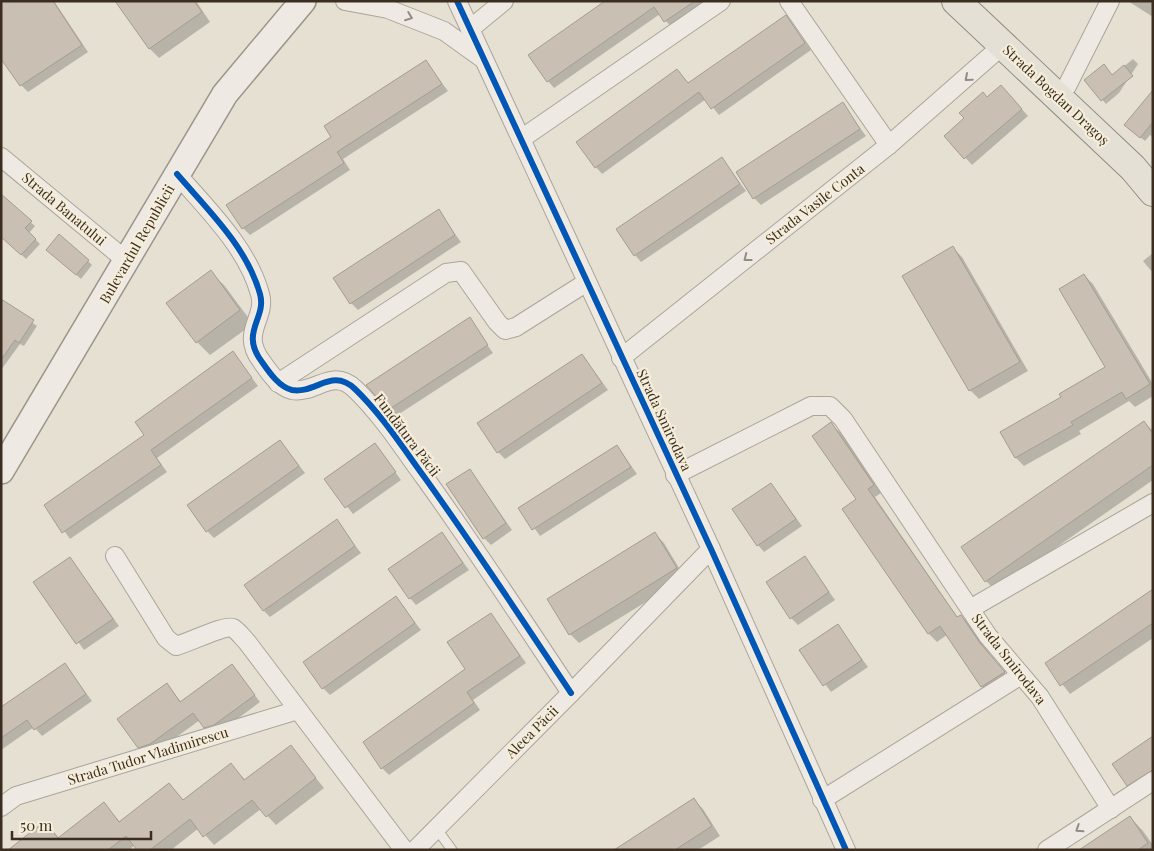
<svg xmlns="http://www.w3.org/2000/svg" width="1154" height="851" font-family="'Playfair Display',serif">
  <rect width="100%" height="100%" fill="#e5e0d2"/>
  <!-- shadow -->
  <g fill="#0003">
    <polygon points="1,1 54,1 88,52 28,92 21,85"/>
    <polygon points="117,1 196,1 210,22 159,58 150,49"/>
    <polygon points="608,1 711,1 672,28 660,14 554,88 548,81"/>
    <polygon points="1128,1 1153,1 1153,17"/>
    <polygon points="786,17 811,50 719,115 706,99 602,174 596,167 677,70 689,84"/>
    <polygon points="1133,59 1138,64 1119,93 1106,104 1086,80 1112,76"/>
    <polygon points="426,62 448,91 343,159 350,170 250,235 243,228 228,205 333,137"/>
    <polygon points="1153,92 1153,137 1150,135 1145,141 1130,129"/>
    <polygon points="1008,93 1028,116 972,165 946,136 987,98"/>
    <polygon points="842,104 866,136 761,205 754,198"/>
    <polygon points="722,159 746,191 641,262 635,255"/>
    <polygon points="1,196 35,226 29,233 40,244 26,259 1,235"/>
    <polygon points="438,211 461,242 358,310 351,303"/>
    <polygon points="953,248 962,257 1028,371 979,399 970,390"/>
    <polygon points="1153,253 1153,273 1143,261"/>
    <polygon points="52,254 88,261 92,265 81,279"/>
    <polygon points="210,272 224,285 253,324 210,355 197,342"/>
    <polygon points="1084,275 1093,284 1153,384 1153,396 1135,407 1129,401 1079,431 1081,434 1024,466 1016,458 1002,433 1063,397 1107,368"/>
    <polygon points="1,300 37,326 24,346 20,344 1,370"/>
    <polygon points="469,319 493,353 396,416 389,409"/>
    <polygon points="233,353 258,386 157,458 167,472 70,539 46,505 146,435"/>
    <polygon points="582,355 608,390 505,459 498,452"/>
    <polygon points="1144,422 1153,431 1153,480 995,590 986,581"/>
    <polygon points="831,424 843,435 881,493 875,497 958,618 961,616 969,624 988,652 1012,681 990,695 982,687 948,634 937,642 929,634 843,509 858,500"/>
    <polygon points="280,441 305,473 214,538 207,531"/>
    <polygon points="375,445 401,480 353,514 326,480"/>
    <polygon points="617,446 637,474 540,536 520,508"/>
    <polygon points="470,470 512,530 491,545 484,538"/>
    <polygon points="771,484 802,526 764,552 758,545"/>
    <polygon points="336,521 361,553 270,617 264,611"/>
    <polygon points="442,534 469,570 416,605 410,598"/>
    <polygon points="655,534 664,543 685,578 579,643 570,634"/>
    <polygon points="70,558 119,626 84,650 35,582"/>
    <polygon points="805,558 835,600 798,625 791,618"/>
    <polygon points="1153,590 1153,638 1070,694 1046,663"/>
    <polygon points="396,598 421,630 330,695 323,688"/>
    <polygon points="491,614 526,663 473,700 480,710 389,775 382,768 467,670"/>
    <polygon points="837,625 868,667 831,692 800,650"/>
    <polygon points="65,665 92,701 42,736 34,727 1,750 1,709"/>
    <polygon points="232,665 260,702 221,731 212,734 200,720 157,751 146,754 139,747 167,684 181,702"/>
    <polygon points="1153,738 1153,791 1141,798 1128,785"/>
    <polygon points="290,746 324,788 276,825 261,809 214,845 199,828 171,850 139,850 135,845 129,850 10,850 45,823 59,838 104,804 120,822 169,785 184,801 231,765 246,781"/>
    <polygon points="694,800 703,809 720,836 698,850 616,850"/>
    <polygon points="1130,817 1143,831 1153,845 1153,850 1081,850"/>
  </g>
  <!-- building -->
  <g fill="#c9bfb3" stroke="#a69c91">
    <polygon points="1,1 53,1 82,45 20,86 1,59"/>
    <polygon points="115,1 194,1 202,12 149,49"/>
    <polygon points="605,1 695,1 664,22 654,7 547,82 528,55"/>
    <polygon points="786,15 805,43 711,109 699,92 595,168 576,142 677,69 688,83"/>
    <polygon points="426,60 442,84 337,152 344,163 242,229 226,205 331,137 324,126"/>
    <polygon points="1104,64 1112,75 1124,65 1133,76 1101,101 1084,80"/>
    <polygon points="1001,85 1022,109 964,159 944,136 964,118 959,113 983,92 987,97"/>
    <polygon points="1153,90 1153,122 1140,138 1124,125"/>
    <polygon points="843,102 860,129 753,199 736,172"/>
    <polygon points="722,157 740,184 634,256 616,229"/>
    <polygon points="1,194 32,221 25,228 36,239 21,255 1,237"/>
    <polygon points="439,209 455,235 350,304 333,278"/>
    <polygon points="59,234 89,260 76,275 46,250"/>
    <polygon points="953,246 1020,362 969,391 902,276"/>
    <polygon points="211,270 240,310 196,343 166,303"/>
    <polygon points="1084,274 1150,384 1126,399 1122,392 1071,422 1073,425 1015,458 1000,432 1061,397 1059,394 1105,367 1059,289"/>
    <polygon points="1,299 34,320 19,343 15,340 1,360"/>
    <polygon points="470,317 488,345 388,410 366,385"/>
    <polygon points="233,351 252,378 151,450 161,465 62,533 44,505 144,435 135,422"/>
    <polygon points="582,354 602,383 497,453 477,423"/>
    <polygon points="1144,421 1153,434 1153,465 985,582 961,547"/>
    <polygon points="831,422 874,485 868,489 957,617 961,615 980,643 1005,672 981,687 940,626 928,634 842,509 856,499 812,436"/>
    <polygon points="280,440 299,466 206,532 187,505"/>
    <polygon points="375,443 396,472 345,508 324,479"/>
    <polygon points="617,445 631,467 532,530 518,508"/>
    <polygon points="470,469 506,523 483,539 446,484"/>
    <polygon points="771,483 796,519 757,546 732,509"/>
    <polygon points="337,519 355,546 263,611 244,585"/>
    <polygon points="442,532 463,563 409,599 388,569"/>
    <polygon points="655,532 677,568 569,635 547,599"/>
    <polygon points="805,556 829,592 790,619 766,582"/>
    <polygon points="70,557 113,619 76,644 33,582"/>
    <polygon points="1153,589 1153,623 1060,686 1045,663"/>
    <polygon points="396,596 415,623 322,689 303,662"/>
    <polygon points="491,613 520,656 467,692 474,703 381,769 363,742 465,669 447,642"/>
    <polygon points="838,624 862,660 823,686 799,650"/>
    <polygon points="65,663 86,694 34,730 27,720 1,738 1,707"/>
    <polygon points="232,664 255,695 214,725 204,728 193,713 150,744 138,748 117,719 167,683 180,702"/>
    <polygon points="1153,736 1153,770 1127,786 1112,764"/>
    <polygon points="291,745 316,778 266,817 252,800 203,837 190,819 150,850 137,850 126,836 108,850 8,850 45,821 58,838 104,802 119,822 169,783 183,800 231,763 244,780"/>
    <polygon points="694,798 712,826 675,850 614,850"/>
    <polygon points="1130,816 1148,843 1138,850 1079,850"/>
  </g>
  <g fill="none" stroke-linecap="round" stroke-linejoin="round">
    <!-- service casing -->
    <g stroke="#aba59a" stroke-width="11">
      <polyline id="service" points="436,828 452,850"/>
    </g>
    <!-- minor casing -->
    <g stroke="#aba59a" stroke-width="20">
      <g id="minor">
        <polyline points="345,1 388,9 444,31 483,59"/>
        <polyline points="457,1 711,549 846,850"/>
        <polyline points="789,1 889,145"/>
        <polyline points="470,29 504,1"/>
        <polyline points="1057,96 1067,86 1110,1"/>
        <polyline points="521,139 721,1"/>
        <polyline points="1,157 128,262"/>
        <path d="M177,174C208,210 247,247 260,294C267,319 239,332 262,362C269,372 279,387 292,390C316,394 332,367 355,389C382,415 403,448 425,478C476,549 523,621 571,693"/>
        <polyline points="621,358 889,145 1003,45"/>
        <polyline points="278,383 446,273 461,271 497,322 505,330 516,327 587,282"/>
        <polyline points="675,475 811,406 830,406 843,419 988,636 1040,697 1111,809"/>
        <path d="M115,556L166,638L176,646C188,643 226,624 233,628C238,631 243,638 247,642L404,850"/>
        <polyline points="970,609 1153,503"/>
        <polyline points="822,800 1021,675"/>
        <polyline points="1,807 16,796 298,710"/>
        <polyline points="415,850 571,693 711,549"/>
        <polyline points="1047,850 1153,781"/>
      </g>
    </g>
    <!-- secondary casing -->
    <g stroke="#9b958a" stroke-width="28">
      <polyline id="secondary" points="1,471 225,94 303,1"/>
    </g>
    <!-- primary casing -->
    <g stroke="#918b81" stroke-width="30">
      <polyline id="primary" points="956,1 1133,168 1153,192"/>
    </g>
    <!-- service -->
    <use href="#service" stroke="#eeeae3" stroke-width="9"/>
    <!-- minor -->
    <use href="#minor" stroke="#eeeae3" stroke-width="18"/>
    <!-- secondary -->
    <use href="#secondary" stroke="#eeeae3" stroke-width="25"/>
    <!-- primary -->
    <use href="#primary" stroke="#e5e0d5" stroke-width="28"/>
    <!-- cycleway casing -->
    <g stroke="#f5edd9" stroke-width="9">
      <g id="cycleway">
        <polyline points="457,1 711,549 846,850"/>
        <path d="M177,174C208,210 247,247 260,294C267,319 239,332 262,362C269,372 279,387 292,390C316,394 332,367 355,389C382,415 403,448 425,478C476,549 523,621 571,693"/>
      </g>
    </g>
    <!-- cycleway -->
    <use href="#cycleway" stroke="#0057b8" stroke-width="6"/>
  </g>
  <!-- one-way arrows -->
  <defs><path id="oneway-chevron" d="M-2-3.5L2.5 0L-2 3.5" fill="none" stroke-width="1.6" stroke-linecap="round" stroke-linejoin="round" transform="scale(1.25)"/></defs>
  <g stroke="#948c82">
    <use href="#oneway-chevron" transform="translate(409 17) rotate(21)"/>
    <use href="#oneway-chevron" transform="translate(968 78) rotate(139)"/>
    <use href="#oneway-chevron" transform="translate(747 258) rotate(142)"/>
    <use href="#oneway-chevron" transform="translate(1079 829) rotate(147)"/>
  </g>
  <g text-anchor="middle" stroke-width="4.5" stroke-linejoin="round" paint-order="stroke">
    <!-- street labels -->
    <g font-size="14" fill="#3b2e21" stroke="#f5edd9">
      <text transform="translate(1056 95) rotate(43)" y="5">Strada Bogdan Dragoș</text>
      <text transform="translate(815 204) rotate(-38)" y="5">Strada Vasile Conta</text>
      <text transform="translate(64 209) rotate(40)" y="5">Strada Banatului</text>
      <text transform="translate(137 244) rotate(-60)" y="5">Bulevardul Republicii</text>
      <text transform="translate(664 420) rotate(65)" y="5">Strada Smirodava</text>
      <text transform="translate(407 435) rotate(53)" y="5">Fundătura Păcii</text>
      <text transform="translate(1009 659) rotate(52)" y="5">Strada Smirodava</text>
      <text transform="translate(532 732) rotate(-45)" y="5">Aleea Păcii</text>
      <text transform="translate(148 756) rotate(-17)" y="5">Strada Tudor Vladimirescu</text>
    </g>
  </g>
  <!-- border -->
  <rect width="1154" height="851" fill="none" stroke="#3b2e21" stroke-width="5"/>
  <!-- scale -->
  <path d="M12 831v8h139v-8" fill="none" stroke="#3b2e21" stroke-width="2.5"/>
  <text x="20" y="831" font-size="15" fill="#3b2e21" stroke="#f5edd9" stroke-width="4" paint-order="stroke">50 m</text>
</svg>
